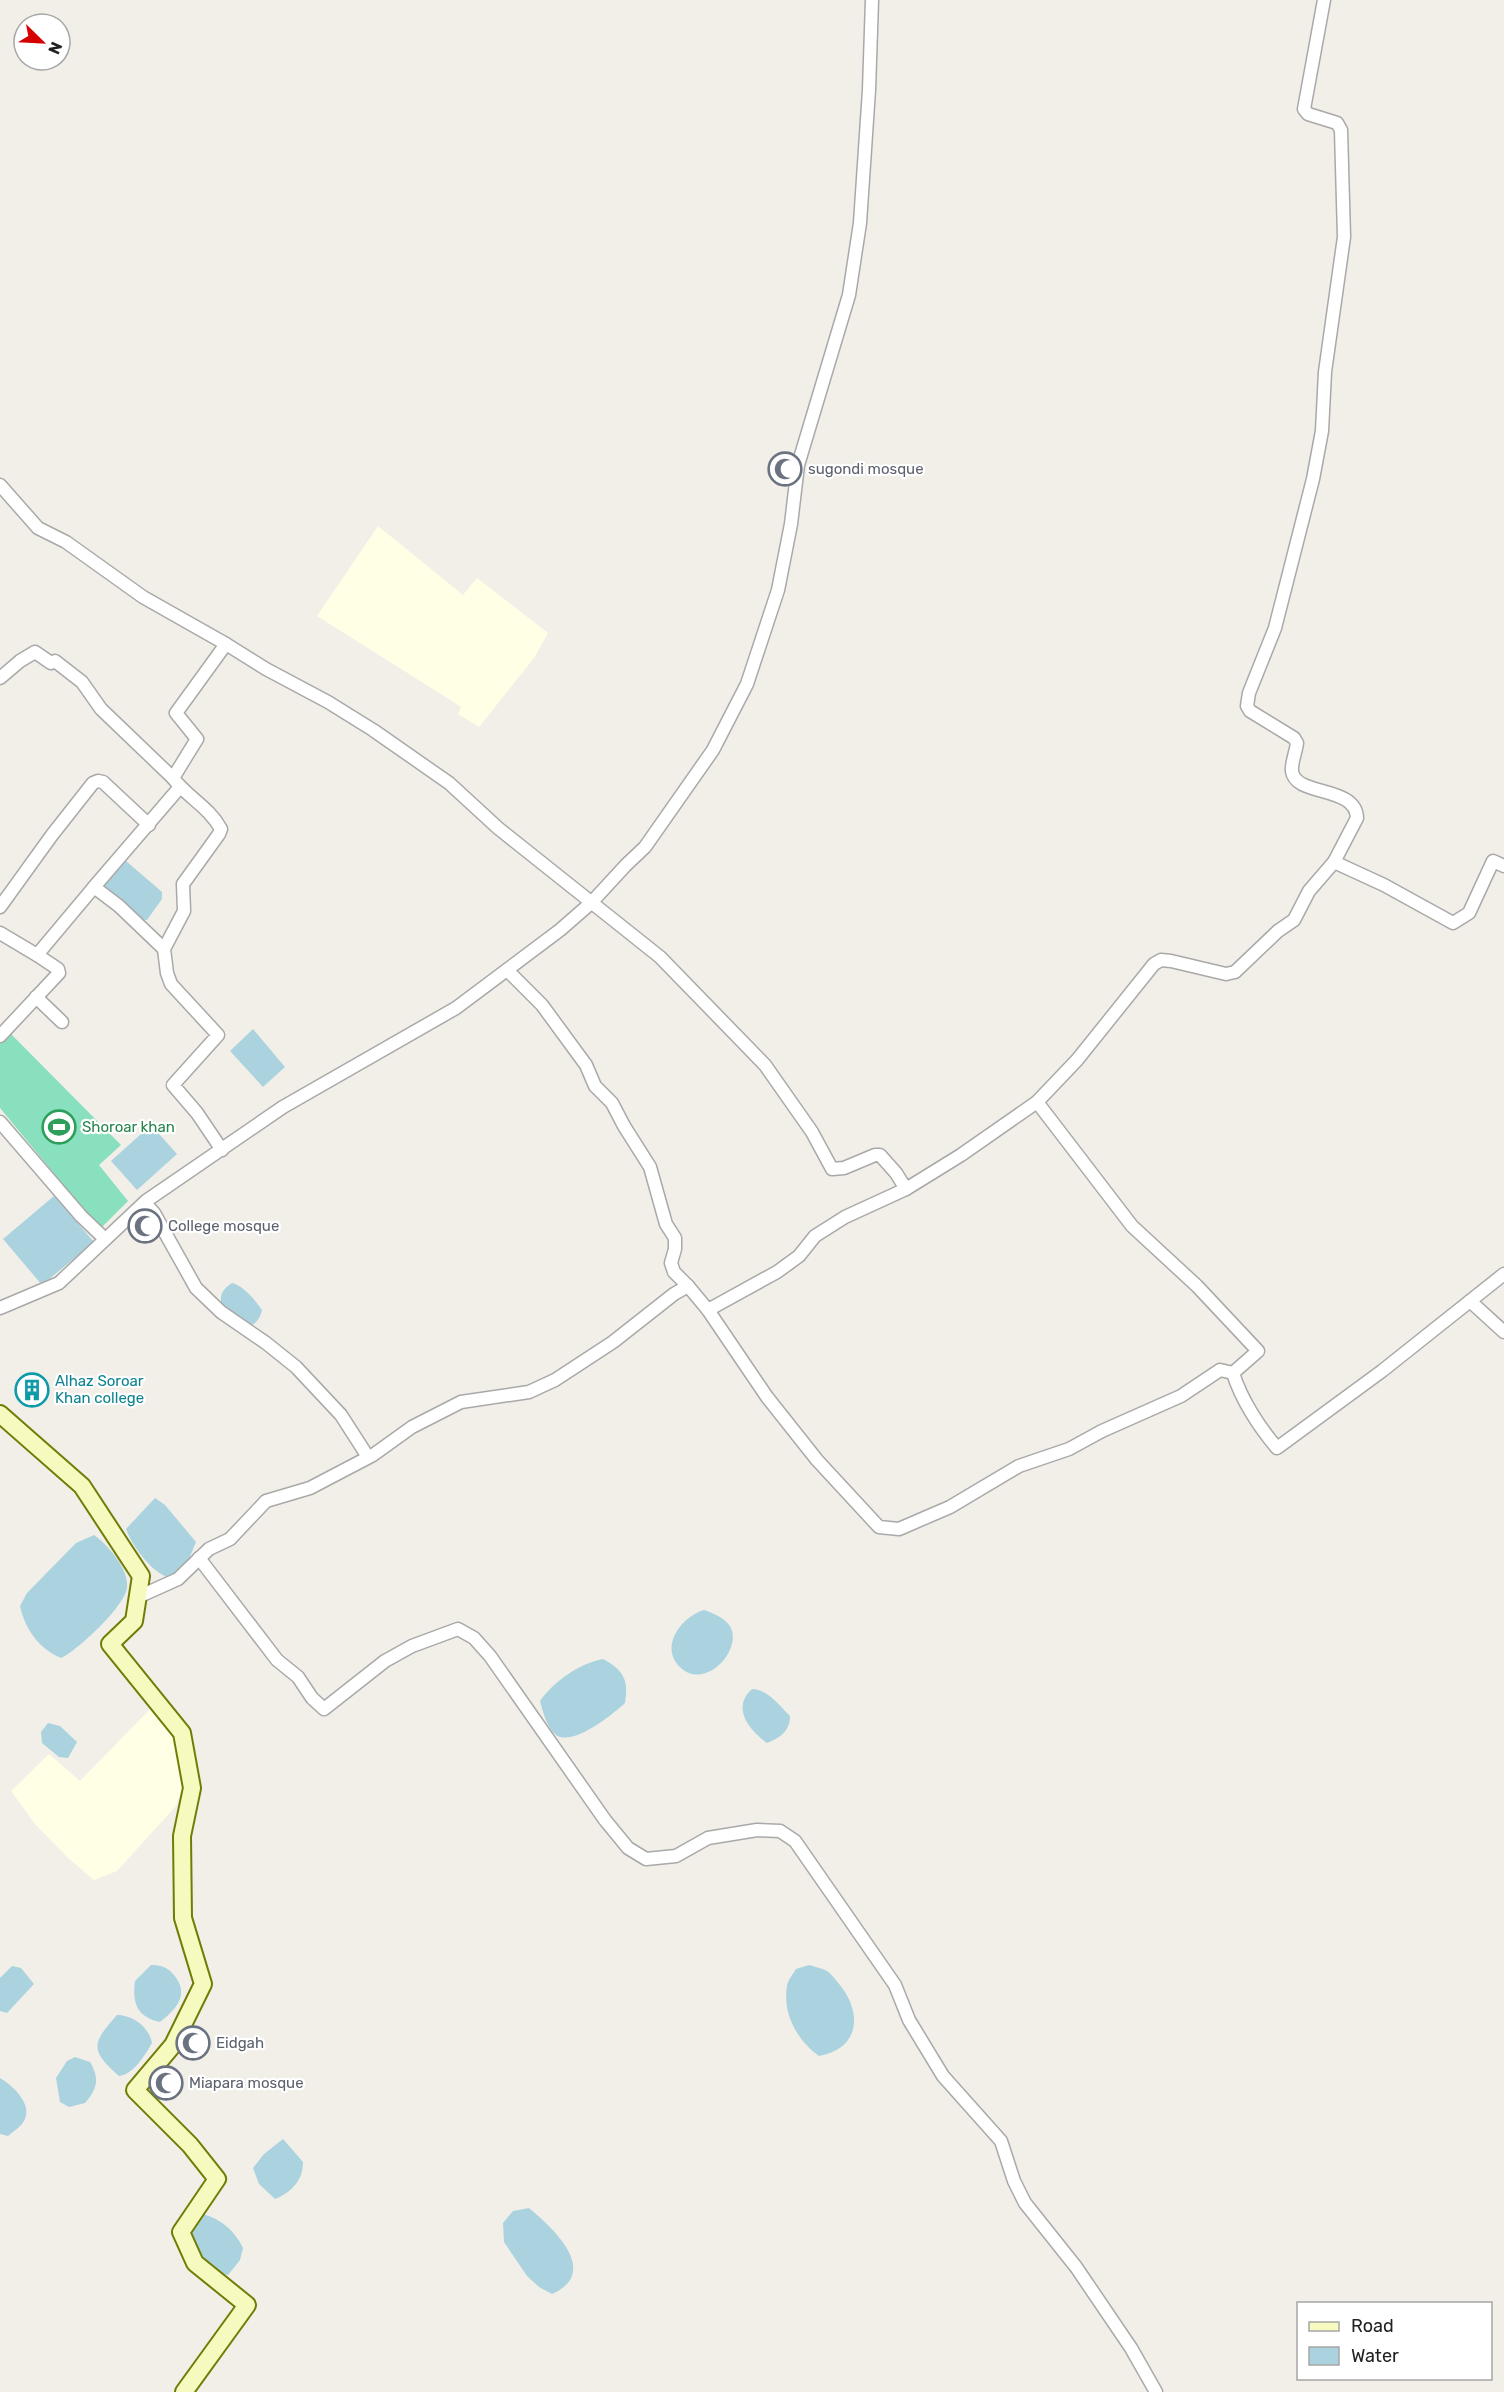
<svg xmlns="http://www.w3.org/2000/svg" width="1504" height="2392" font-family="Rubik,sans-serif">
  <rect width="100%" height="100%" fill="#f2efe9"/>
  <!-- education -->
  <g fill="#ffffe5">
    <polygon points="378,526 463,595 477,578 548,633 534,658 479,727 458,714 461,707 452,701 317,616"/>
    <polygon points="152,1707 171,1726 183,1760 184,1784 176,1806 117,1871 94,1880 68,1858 35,1824 11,1791 49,1754 80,1781"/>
  </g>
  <!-- pitch -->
  <polygon fill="#88e0be" points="10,1033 121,1145 99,1165 128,1201 100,1229 0,1108 0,1044"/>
  <!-- water -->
  <g fill="#aad3df">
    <polygon points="126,861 162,892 162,899 147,920 141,920 103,887"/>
    <polygon points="253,1029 285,1067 263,1087 230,1051"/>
    <polygon points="151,1125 177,1154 137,1190 111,1161"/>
    <polygon points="54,1196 94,1242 42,1285 3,1239"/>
    <path d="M232,1283C244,1286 255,1300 262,1310C260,1318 257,1323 249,1327L223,1310C219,1297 220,1291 232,1283Z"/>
    <path d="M155,1498L165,1505L196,1542L189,1559L171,1578C153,1575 132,1546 126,1529Z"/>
    <path d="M94,1535C108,1545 129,1569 127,1588C124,1607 78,1650 61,1658C39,1649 25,1629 20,1606L27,1593L76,1543Z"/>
    <path d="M704,1610C713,1613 726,1618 731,1628C742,1653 701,1694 677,1664C661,1643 683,1616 704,1610Z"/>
    <path d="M603,1659C624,1670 629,1681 625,1703C613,1714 573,1747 556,1735C547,1728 543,1712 540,1701C553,1682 580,1663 603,1659Z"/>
    <path d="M752,1689C769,1690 779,1705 790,1716C790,1731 780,1738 767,1743C749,1730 731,1708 752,1689Z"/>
    <polygon points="48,1723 60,1726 77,1742 68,1758 59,1757 42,1743 41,1732"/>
    <path d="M151,1965C161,1965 167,1967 173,1974C190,1993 178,2008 160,2022C137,2017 132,2003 135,1981Z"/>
    <path d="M809,1965C815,1967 822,1968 827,1971C832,1974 836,1981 840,1985C863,2014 859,2049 819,2056C798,2041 782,2014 787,1986C788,1980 793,1974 796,1969Z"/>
    <polygon points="12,1966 21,1968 34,1984 7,2013 0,2011 0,1978"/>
    <path d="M117,2015C133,2015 149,2027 152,2043C145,2055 133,2075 119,2076C90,2050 91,2044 117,2015Z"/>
    <path d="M75,2057L90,2062C100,2079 97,2089 85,2103L69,2107L60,2102L56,2078L67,2061Z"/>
    <path d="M0,2078C12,2085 32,2103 25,2119C22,2126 14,2131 8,2136L0,2134Z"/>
    <path d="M283,2139L303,2162C303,2180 292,2192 275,2199L259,2184L253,2168L264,2154Z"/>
    <path d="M529,2208C553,2228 601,2272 552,2294L539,2287L527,2276L504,2242L503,2223L513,2211Z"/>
    <path d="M203,2214C221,2219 235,2231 243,2248L240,2260L228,2275C208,2272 200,2258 189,2242L191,2230Z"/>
  </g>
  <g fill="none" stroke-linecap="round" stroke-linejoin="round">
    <!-- street casing -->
    <g stroke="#a9a9a9" stroke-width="15">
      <g id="street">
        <polyline points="0,485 38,528 66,542 143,597 226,644"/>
        <polyline points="0,678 20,661 35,652 51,663 55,661 82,682 101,709 173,778"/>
        <polyline points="1334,862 1384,885 1453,923 1469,913 1493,861 1504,866"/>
        <polyline points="0,907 52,835 93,783 98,781 103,782 149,825"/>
        <polyline points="0,933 37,955"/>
        <polyline points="164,949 119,906 94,887 180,787"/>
        <polyline points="507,970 542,1005 586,1065 595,1086 612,1103 624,1126 650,1167 666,1224 675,1238 675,1249 671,1263 674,1272 688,1286 708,1310 777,1272 799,1256 815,1236 845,1217 906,1189"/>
        <polyline points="36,997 62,1022"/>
        <polyline points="0,1036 59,973 58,969 37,955 94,887"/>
        <path d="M1037,1102L1132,1226L1197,1286L1258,1351L1233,1373C1241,1399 1259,1427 1277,1448L1382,1371L1504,1274"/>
        <polyline points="0,1122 81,1216 105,1239"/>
        <path d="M222,1150L197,1113L173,1085L218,1035L171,984L167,973L164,949L184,911L183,884L219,834L221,829C209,807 187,797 173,778L197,739L176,713L226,644L266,669L328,702L373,730L449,783L498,828L660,957L765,1065L812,1132L832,1169L844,1168L875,1155H880L896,1173L906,1189L961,1155L1037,1102L1077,1060L1154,964L1161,960L1171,961L1226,974L1235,972L1278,931L1294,920L1309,891L1334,862L1357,818C1356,785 1295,797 1292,771C1291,763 1296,752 1297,743L1294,738L1250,711L1247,706L1249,693L1275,628L1313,479L1322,431L1325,372L1344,237L1341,130L1337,123L1308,114L1304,109L1324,0"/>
        <polyline points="145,1203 154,1213 196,1288 221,1312 266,1343 296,1367 341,1415 368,1457"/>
        <polyline points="1470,1301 1504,1332"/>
        <polyline points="0,1308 59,1283 146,1201 283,1107 456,1008 560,930 591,903 626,865 645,847 713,750 747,684 778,590 791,524 798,465 849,295 860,223 869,90 872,0"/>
        <polyline points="708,1310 767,1397 817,1460 879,1527 899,1529 950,1507 1019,1466 1069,1449 1102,1431 1181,1396 1220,1370 1233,1373"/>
        <polyline points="199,1558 277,1660 298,1677 312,1698 324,1709 385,1661 412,1646 458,1629 474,1638 490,1656 605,1820 628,1848 646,1859 676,1856 708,1838 757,1830 780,1831 795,1841 895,1985 909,2020 943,2076 1001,2141 1014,2181 1025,2203 1076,2267 1131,2348 1156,2392"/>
        <polyline points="138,1597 178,1579 209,1549 230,1539 266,1501 310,1488 373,1455 412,1427 461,1402 529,1392 555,1380 613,1342 674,1294 688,1286"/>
      </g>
    </g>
    <!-- secondary casing -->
    <g stroke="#707d05" stroke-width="20">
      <polyline id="secondary" points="0,1414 82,1486 141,1576 134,1621 110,1644 182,1733 192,1788 182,1836 183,1918 203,1984 173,2045 135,2090 190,2145 217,2179 181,2232 195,2263 247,2305 184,2392"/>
    </g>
    <!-- street -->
    <use href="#street" stroke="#fff" stroke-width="12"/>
    <!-- secondary -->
    <use href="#secondary" stroke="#f7fabf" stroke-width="16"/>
  </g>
  <!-- icons -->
  <defs>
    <g id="mosque-ring" transform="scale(1.725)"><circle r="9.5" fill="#fff" stroke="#6b7280" stroke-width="1.5"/><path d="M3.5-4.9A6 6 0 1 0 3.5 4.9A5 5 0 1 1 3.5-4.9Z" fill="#6b7280"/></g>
    <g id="stadium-ring" transform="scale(1.725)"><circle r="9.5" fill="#fff" stroke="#2e9e5b" stroke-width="1.5"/><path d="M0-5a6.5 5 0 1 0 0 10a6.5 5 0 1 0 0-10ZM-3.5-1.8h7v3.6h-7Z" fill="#2e9e5b"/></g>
    <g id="building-ring" transform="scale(1.725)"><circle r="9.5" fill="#fff" stroke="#0f9aa8" stroke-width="1.5"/><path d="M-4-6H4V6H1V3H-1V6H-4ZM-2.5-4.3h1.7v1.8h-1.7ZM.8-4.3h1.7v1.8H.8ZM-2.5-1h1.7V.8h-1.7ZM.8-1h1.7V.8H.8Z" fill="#0f9aa8"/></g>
  </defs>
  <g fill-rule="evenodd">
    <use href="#mosque-ring" x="785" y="469"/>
    <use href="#stadium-ring" x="59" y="1127"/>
    <use href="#mosque-ring" x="145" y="1226"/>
    <use href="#building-ring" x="32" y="1390"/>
    <use href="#mosque-ring" x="193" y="2043"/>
    <use href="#mosque-ring" x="166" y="2083"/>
  </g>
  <g text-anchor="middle" stroke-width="4.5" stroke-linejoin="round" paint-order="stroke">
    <!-- worship labels -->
    <g font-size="15" fill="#5b616d" stroke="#fff" text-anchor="start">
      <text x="808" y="474">sugondi mosque</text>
      <text x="168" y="1231">College mosque</text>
      <text x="216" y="2048">Eidgah</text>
      <text x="189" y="2088">Miapara mosque</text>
    </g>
    <!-- leisure labels -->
    <g font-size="15" fill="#27864d" stroke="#fff" text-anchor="start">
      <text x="82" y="1132">Shoroar khan</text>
    </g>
    <!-- culture labels -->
    <g font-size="15" fill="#0d838f" stroke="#fff" text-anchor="start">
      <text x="55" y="1386">Alhaz Soroar<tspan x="55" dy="17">Khan college</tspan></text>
    </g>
  </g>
  <!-- legend -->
  <rect x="1297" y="2302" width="195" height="78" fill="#ffffff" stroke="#a7a7a7" stroke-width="1.5"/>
  <rect x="1309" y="2322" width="30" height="9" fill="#f7fabf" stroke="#a7a7a7" stroke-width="1.5"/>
  <text x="1351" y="2332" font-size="18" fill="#222222">Road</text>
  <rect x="1309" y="2347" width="30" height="18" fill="#aad3df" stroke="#a7a7a7" stroke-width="1.5"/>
  <text x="1351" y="2362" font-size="18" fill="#222222">Water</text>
  <!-- north arrow -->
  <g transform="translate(42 42) rotate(114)"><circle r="28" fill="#ffffff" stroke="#a7a7a7" stroke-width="1.5"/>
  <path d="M0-4.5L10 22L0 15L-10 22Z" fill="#d40000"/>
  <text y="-9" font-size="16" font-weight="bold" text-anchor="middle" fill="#222222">N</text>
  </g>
</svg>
